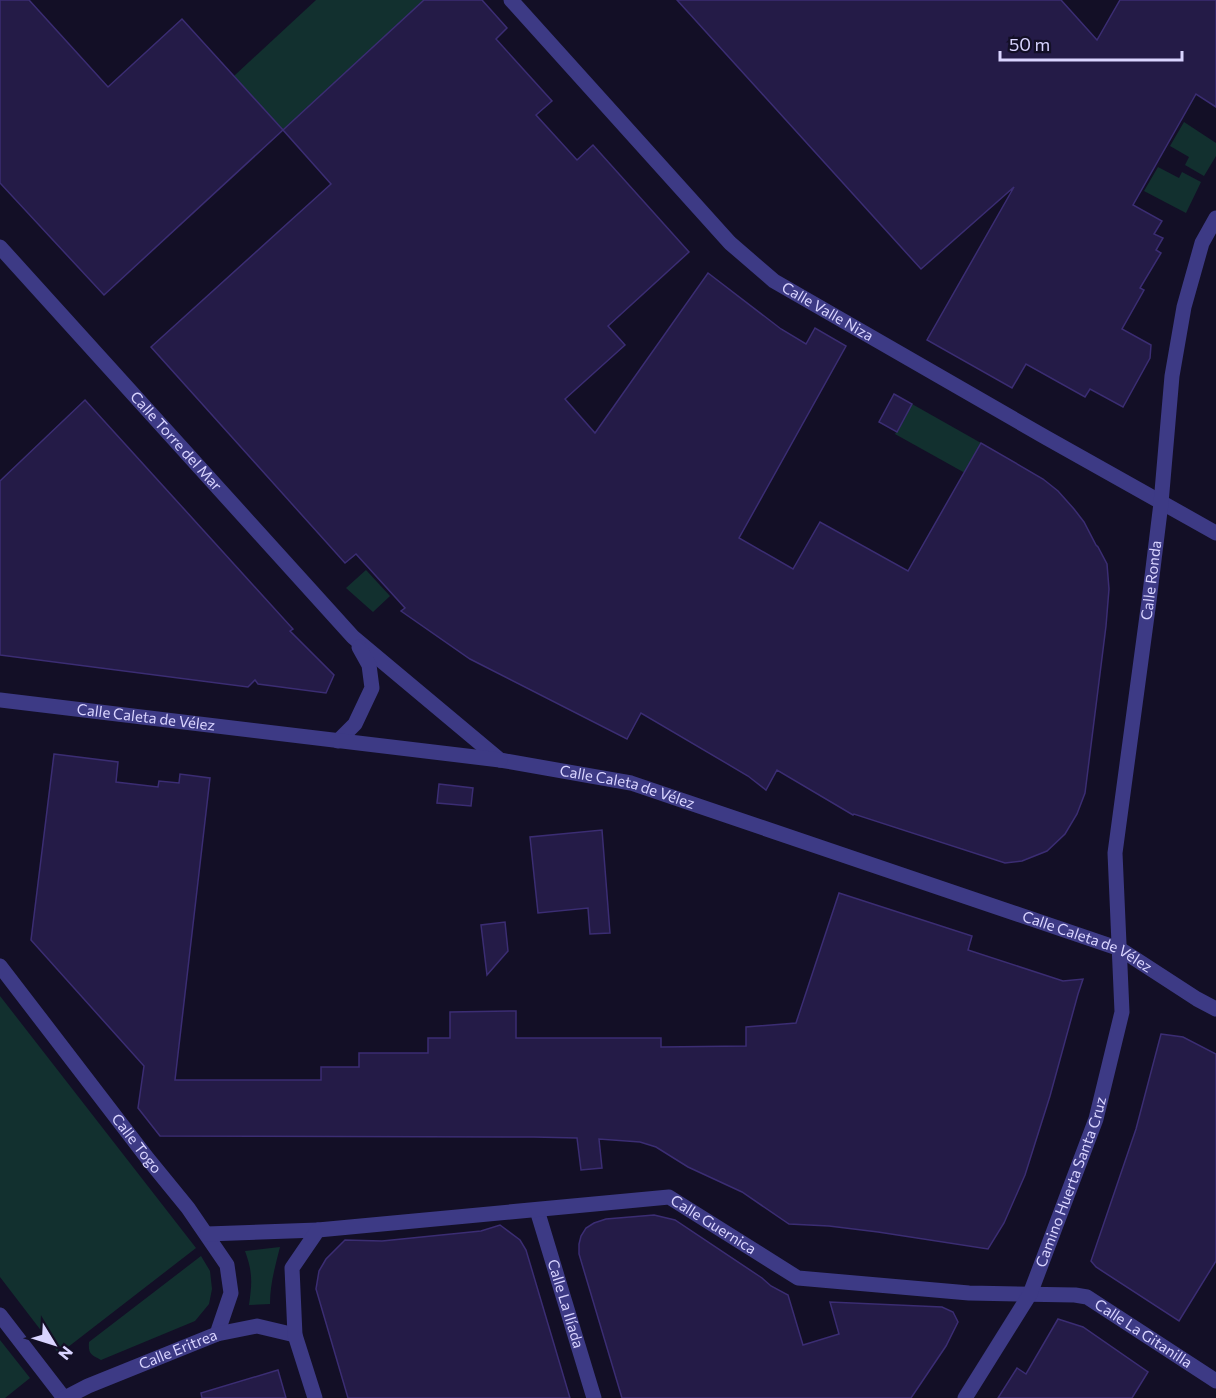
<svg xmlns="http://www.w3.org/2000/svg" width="1216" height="1398" font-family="Commissioner,sans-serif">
  <rect width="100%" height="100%" fill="#130f26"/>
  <!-- green -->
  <g fill="#12302f">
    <polygon points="316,0 424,0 283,130 234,76"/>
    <polygon points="1184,122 1216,143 1216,156 1204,176 1185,165 1189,157 1170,146"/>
    <polygon points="1158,167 1179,178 1182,172 1201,182 1186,213 1144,191"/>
    <polygon points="912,404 981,443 965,473 895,434"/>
    <polygon points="366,570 390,596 373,612 346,588"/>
    <polygon points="0,996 196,1248 59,1354 0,1277"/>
    <path d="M280,1247C275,1267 270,1284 270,1304L249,1305C252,1283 253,1273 245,1251Z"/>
    <path d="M201,1256L210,1271L212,1289L209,1304L195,1321L101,1360C91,1355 88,1354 89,1342Z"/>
    <polygon points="0,1340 30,1378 5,1398 0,1398"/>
  </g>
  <!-- building -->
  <g fill="#241b47" stroke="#3b2d73" stroke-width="1.5">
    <polygon points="0,0 29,0 108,87 182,19 283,130 104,295 0,183"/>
    <polygon points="424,0 482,0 507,28 496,39 552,101 536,115 577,160 593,145 689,252 608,326 625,345 565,399 595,433 708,273 781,329 806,344 815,328 846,346 739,538 793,569 820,522 908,571 981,443 1043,479 1058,491 1074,509 1084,522 1096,545 1098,547 1107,564 1109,589 1106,626 1085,793 1077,814 1065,834 1047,851 1022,861 1005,863 854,814 853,815 777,770 766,790 748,776 641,713 627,739 470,659 401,611 405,608 356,554 345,563 151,347 331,184 283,130"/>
    <polygon points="677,0 1061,0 1097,40 1120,0 1216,0 1216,107 1196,94 1133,205 1162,221 1154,234 1163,238 1156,250 1161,253 1140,288 1144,290 1122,329 1151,345 1150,358 1123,407 1090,389 1085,397 1026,364 1012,388 927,340 1014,187 921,269"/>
    <polygon points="894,394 912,404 897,432 879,422"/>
    <polygon points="85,400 293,629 290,631 334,675 326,693 258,684 255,680 248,687 0,655 0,481"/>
    <polygon points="54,754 118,762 116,782 158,787 159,781 179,783 180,774 210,778 175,1080 321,1080 321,1067 359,1067 359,1053 428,1053 428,1038 450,1038 450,1012 516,1011 516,1038 661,1038 661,1047 746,1046 746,1027 796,1023 839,893 972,936 968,950 1063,981 1083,979 1078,994 1050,1096 1025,1175 1004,1223 988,1249 878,1232 829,1226 789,1224 742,1192 688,1167 656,1147 640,1142 599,1139 602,1168 581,1170 577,1138 534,1137 160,1136 138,1108 144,1066 31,940"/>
    <polygon points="439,784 473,788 471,806 437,803"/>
    <polygon points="602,830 610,933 590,934 588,908 538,913 530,837"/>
    <polygon points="505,922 508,951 487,975 481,925"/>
    <polygon points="1161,1034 1183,1037 1216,1054 1216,1261 1179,1321 1096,1267 1091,1261 1136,1129"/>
    <polygon points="654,1215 675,1220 762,1278 771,1286 788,1295 803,1345 839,1334 830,1302 942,1307 953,1312 958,1322 946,1346 911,1398 622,1398 579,1254 579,1244 581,1236 586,1228 594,1223 606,1219"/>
    <polygon points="500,1225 520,1240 526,1250 570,1398 348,1398 316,1289 319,1271 326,1259 345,1240 382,1241 481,1231"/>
    <polygon points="1058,1319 1083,1327 1148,1372 1132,1398 998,1398 1017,1368 1026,1374"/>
    <polygon points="278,1370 286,1398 202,1398 201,1393"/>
  </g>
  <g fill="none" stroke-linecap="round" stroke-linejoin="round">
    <!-- minor -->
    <g stroke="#3d3a85" stroke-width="15">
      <path id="s1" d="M511,0L730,243L774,281L1045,437L1216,533"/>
      <path id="s2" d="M0,247L353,637L500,760L631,783L1120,949L1197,999L1216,1009"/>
      <polyline points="338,741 355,724 372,688 369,665 359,647"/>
      <path id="s3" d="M0,966L148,1159L188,1208L227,1265L231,1293L217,1334"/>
      <path id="s4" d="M537,1210L594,1398"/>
      <polyline points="207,1234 318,1230"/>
      <polyline points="0,1315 64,1398"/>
      <path id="s5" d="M65,1398L88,1386L217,1334L257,1326L295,1335"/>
      <path id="s6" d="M315,1398L295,1335L292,1268L318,1230L669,1197L798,1278L969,1293L1075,1295L1087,1297L1216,1381"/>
      <path id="s7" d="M965,1398L1030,1294L1096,1119L1122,1012L1115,853L1149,601L1161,503L1172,376L1184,307L1202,243L1216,218"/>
    </g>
    <!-- tertiary -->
    <path stroke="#3d3a85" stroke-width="15" id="s8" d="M0,700L500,760"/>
  </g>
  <g text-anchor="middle" stroke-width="5" stroke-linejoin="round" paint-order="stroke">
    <!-- street labels -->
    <g font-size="15" fill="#d9d4ff" stroke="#130f26">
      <text dy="5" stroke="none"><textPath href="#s1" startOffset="447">Calle Valle Niza</textPath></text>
      <text dy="5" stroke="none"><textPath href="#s2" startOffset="262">Calle Torre del Mar</textPath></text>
      <text dy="5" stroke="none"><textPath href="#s7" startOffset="854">Calle Ronda</textPath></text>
      <text dy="5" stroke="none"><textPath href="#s8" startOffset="147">Calle Caleta de Vélez</textPath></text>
      <text dy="5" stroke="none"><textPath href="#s2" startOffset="848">Calle Caleta de Vélez</textPath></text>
      <text dy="5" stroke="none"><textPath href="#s2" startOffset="1334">Calle Caleta de Vélez</textPath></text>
      <text dy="5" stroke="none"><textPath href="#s3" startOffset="224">Calle Togo</textPath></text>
      <text dy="5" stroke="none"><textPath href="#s7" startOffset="242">Camino Huerta Santa Cruz</textPath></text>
      <text dy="5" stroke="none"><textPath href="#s6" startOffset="584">Calle Guernica</textPath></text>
      <text dy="5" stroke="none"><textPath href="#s4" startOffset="98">Calle La Ilíada</textPath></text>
      <text dy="5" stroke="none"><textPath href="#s6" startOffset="1041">Calle La Gitanilla</textPath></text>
      <text dy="5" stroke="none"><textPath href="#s5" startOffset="123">Calle Eritrea</textPath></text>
    </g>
  </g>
  <!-- north arrow -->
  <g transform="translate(54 1344) rotate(128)" stroke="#130f26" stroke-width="4.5" paint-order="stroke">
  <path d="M0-4.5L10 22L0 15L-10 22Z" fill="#d9d4ff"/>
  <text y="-9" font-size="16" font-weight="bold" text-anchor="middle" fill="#d9d4ff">N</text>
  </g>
  <!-- scale -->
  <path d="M1000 51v9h182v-9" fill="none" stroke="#d9d4ff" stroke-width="3"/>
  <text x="1009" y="51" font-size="18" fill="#d9d4ff" stroke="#130f26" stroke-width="4.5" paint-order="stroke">50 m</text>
</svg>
